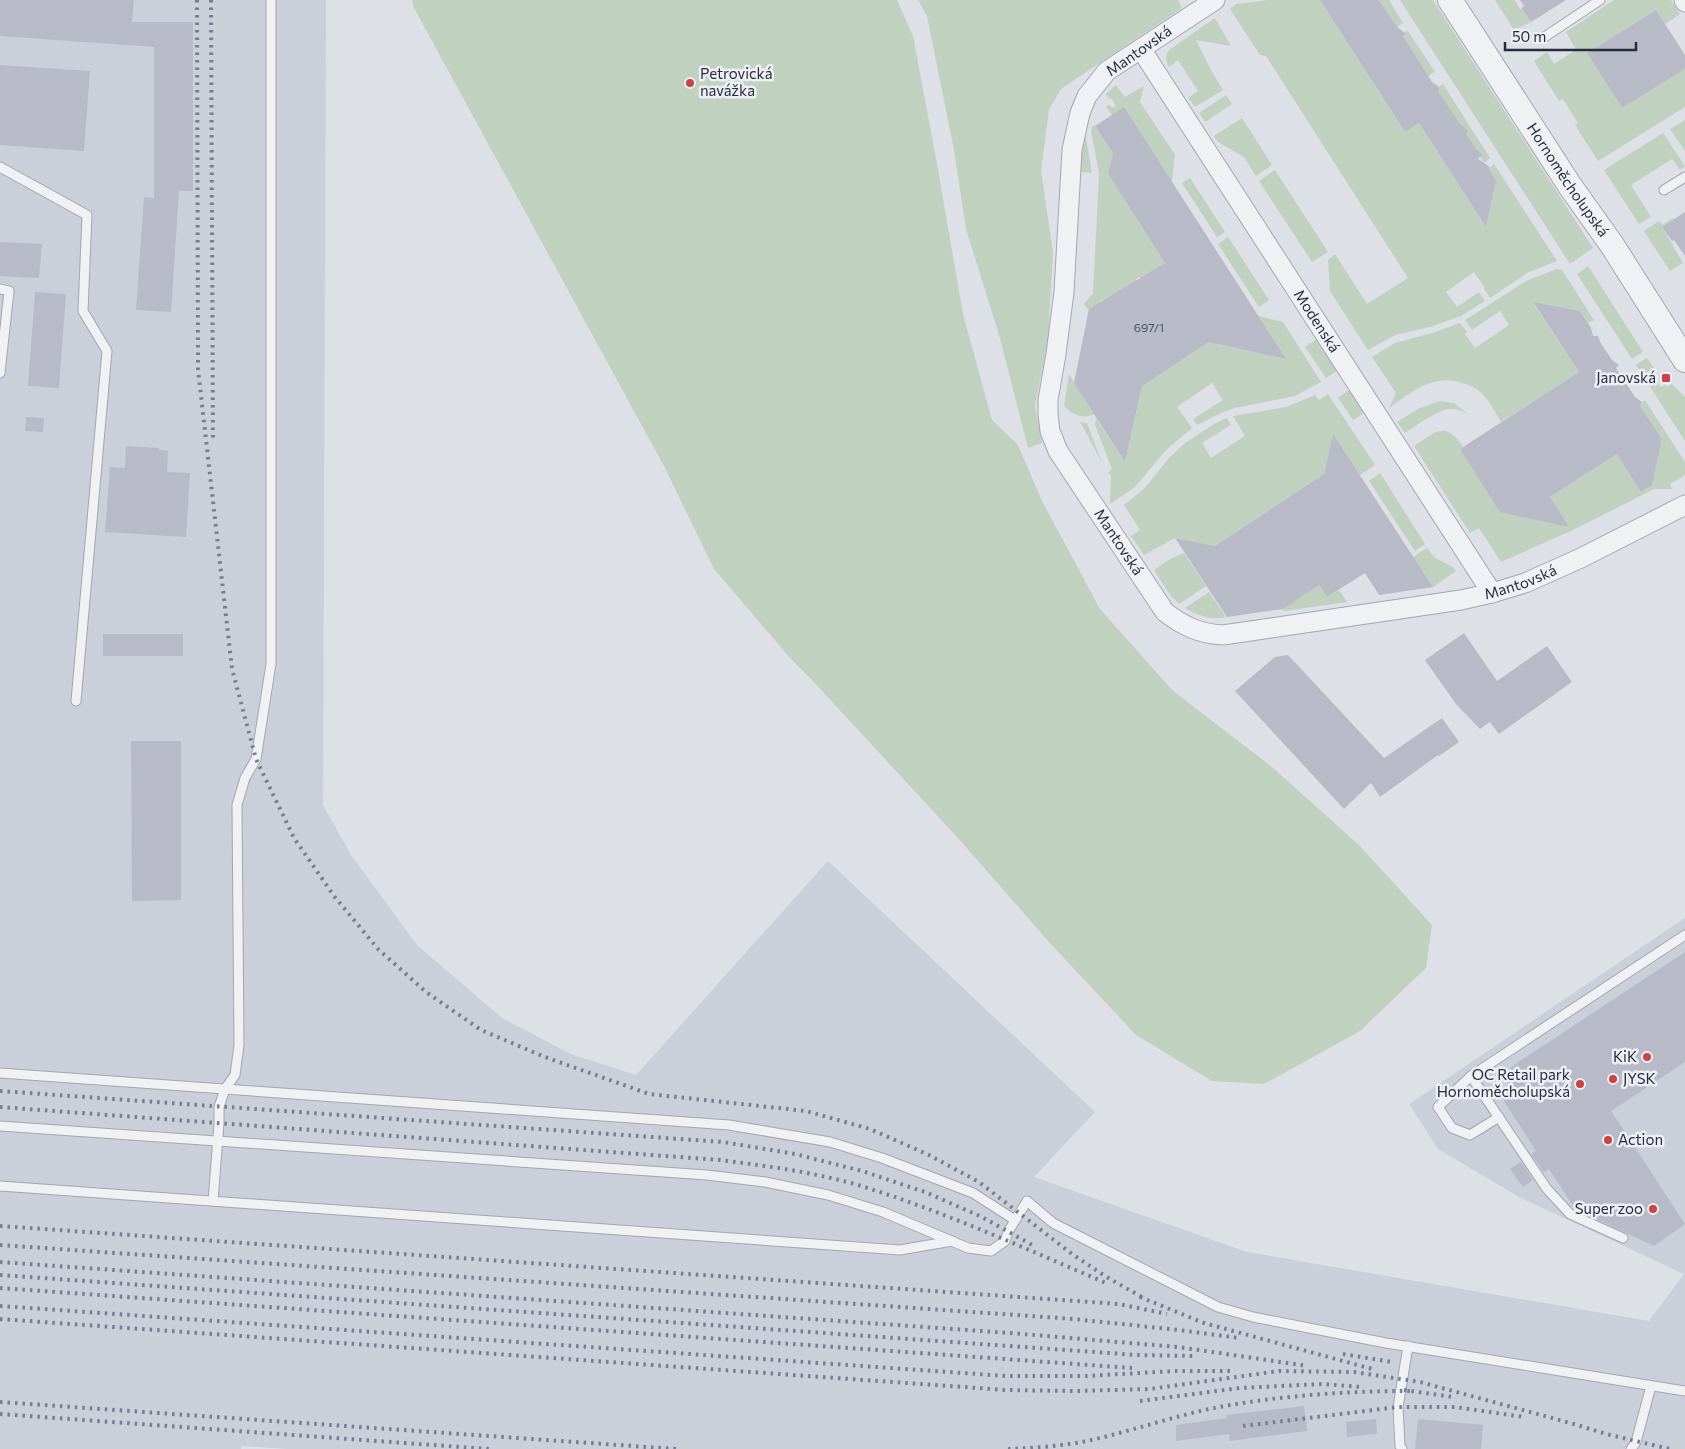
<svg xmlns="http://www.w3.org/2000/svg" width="1685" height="1449" font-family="Commissioner,sans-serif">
  <rect width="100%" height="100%" fill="#dde0e7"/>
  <!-- built -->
  <polygon fill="#cbcfd9" points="0,0 326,0 323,805 351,855 417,945 502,1018 571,1054 636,1075 828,861 1095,1112 1034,1177 1247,1252 1649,1321 1684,1274 1519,1197 1438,1149 1409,1104 1685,918 1685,1449 287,1449 241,1446 241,1449 0,1449"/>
  <!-- green -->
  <g fill="#c1d1bf">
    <polygon points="412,0 897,0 913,36 937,164 963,314 992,420 1018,445 1042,501 1100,609 1172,690 1272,767 1360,846 1432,925 1426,968 1360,1031 1264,1084 1212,1081 1136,1035 1050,943 957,837 811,679 790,658 714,569 665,468 414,8"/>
    <polygon points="918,0 1178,0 1182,8 1061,89 1049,110 1041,170 1053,253 1048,340 1035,406 1042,443 1028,448 999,335 966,229 954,150 927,16"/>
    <polygon points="1268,0 1320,0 1405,132 1419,123 1486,227 1496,181 1489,169 1494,164 1557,261 1527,273 1490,298 1484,289 1485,288 1474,272 1446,292 1457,307 1479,292 1485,301 1461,316 1430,327 1395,335 1368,350 1330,291 1328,260 1335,254 1367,304 1408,278 1266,56 1260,55 1230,9 1237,4"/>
    <polygon points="1379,0 1389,0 1403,23 1397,27"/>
    <polygon points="1400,0 1433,0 1593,248 1570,264"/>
    <polygon points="1495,0 1515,0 1520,9 1522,8 1531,22 1514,30"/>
    <polygon points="1614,0 1671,0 1680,14 1665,24 1656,10 1587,53 1622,108 1685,69 1685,107 1598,161 1575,125 1578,123 1563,99 1559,101 1534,61 1547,52 1554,64 1576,50 1566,32"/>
    <path d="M1215,18L1231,46L1196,40L1212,72L1223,90L1195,107L1188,98L1198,91L1178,60L1169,67C1165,60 1165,56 1169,50Z"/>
    <polygon points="1407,30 1435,72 1428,76 1403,36"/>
    <polygon points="1443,84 1490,158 1484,163 1438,91 1440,88 1439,87"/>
    <polygon points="1116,85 1125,97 1144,86 1140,102 1175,155 1172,182 1123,107 1118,123 1106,107 1109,104 1112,108 1116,106 1111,98 1109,99 1106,94"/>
    <polygon points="1226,95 1232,104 1205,122 1199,113"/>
    <polygon points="1242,118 1272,165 1256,176 1244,157 1218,142 1214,136"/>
    <polygon points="1685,120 1685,151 1670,129"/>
    <polygon points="1093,125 1095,126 1113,153 1108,174 1165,263 1141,278 1139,277 1136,279 1137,281 1104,301 1103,300 1100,302 1100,304 1089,311 1084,304 1093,293 1099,174 1091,130"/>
    <polygon points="1085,132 1092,173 1079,172"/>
    <polygon points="1663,133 1685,166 1680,170 1672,159 1631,185 1651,217 1639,224 1604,170"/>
    <polygon points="1275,170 1328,252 1312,262 1259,181"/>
    <polygon points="1190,178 1225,232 1217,237 1182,183"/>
    <polygon points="1673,218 1674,219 1662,227 1683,263 1670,271 1644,231 1659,221 1662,225"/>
    <polygon points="1228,237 1269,300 1259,307 1218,244"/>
    <polygon points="1588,266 1643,352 1632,359 1577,274"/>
    <path d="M1557,269L1562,270L1594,320L1588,323L1580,311L1533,303L1579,372L1501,422C1496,414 1491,403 1484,396C1478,389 1471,385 1462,383C1433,373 1411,393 1389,408L1396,393L1372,357L1395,343L1432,333L1460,323L1467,332L1465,334L1475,348L1509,325L1500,311L1472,330L1465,320L1528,280Z"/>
    <polygon points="1258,316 1283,322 1321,382 1295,396 1235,408 1221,413 1197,425 1193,419 1223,400 1212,383 1177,407 1192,428 1166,450 1135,487 1110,504 1111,476 1108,472 1112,469 1095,425 1096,418 1125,462 1140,395 1136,389 1214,339 1218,344 1285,359"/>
    <polygon points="1317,339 1337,371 1326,378 1305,347"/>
    <polygon points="1647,358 1654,368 1650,371 1661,387 1665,385 1667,387 1672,384 1685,397 1685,441 1636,365"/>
    <path d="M1069,374L1094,414C1084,420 1071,414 1064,406Z"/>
    <polygon points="1349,390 1364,413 1353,420 1338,398"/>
    <polygon points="1328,394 1375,465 1360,475 1333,435 1324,474 1215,546 1175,538 1144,555 1131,536 1140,530 1124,505 1144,489 1168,459 1185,443 1214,424 1227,418 1231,425 1202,443 1211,458 1245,436 1233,416 1286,407 1315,395 1319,400"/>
    <path d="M1645,400L1685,462V475L1670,484L1672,489H1654L1573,530L1501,562L1479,528L1470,533L1414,446C1436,432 1444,420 1463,446L1460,449L1568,527L1550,497L1617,454L1641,491L1652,485L1662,439L1640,406Z"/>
    <path d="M1440,401L1454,403L1469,415C1465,412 1459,410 1454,409C1440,407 1417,426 1405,433L1397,422L1420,408Z"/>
    <polygon points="1079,422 1087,423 1102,463 1082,425"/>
    <polygon points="1380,473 1425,544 1415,551 1369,481"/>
    <polygon points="1427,548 1434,557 1454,568 1456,571 1433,587 1413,557"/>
    <polygon points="1184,553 1206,586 1179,604 1171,596 1154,570 1170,559"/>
    <polygon points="1319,585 1327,597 1339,590 1347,602 1285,611 1281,609"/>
    <path d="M1209,592L1226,617C1211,621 1198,615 1185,608Z"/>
  </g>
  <!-- building -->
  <g fill="#b8bbc7">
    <polygon points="0,0 134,0 132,22 193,22 193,191 179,191 171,312 136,310 144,197 154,198 154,47 0,36"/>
    <polygon points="1320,0 1379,0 1397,27 1405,33 1403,36 1432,82 1440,88 1438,91 1460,124 1468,131 1466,134 1476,149 1482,154 1478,159 1490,167 1489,169 1496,181 1486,227 1419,123 1405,132"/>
    <polygon points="1520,0 1566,0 1531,22 1522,8 1524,6"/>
    <polygon points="1656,10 1685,55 1685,69 1622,108 1587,53"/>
    <polygon points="0,65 90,71 84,151 0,145"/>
    <polygon points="1124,107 1286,359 1209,342 1142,386 1125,462 1074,383 1089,309 1165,263 1108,174 1113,153 1095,126"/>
    <polygon points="1685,212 1685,256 1674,240 1672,241 1662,227"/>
    <polygon points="0,242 42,244 39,278 0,276"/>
    <polygon points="35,292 66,294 59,388 28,386"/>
    <polygon points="1533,302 1580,311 1591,328 1593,336 1598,336 1600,342 1612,360 1619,365 1616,368 1635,397 1642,402 1640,406 1662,439 1652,485 1641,492 1617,454 1550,497 1569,527 1500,512 1460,449 1579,372"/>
    <polygon points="26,417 44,418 43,432 25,431"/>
    <polygon points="1333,434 1433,587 1379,595 1365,573 1327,597 1319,585 1283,609 1227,617 1175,538 1215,546 1324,474"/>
    <polygon points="126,446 159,448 159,450 168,451 167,472 190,473 186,537 105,532 110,467 125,468"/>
    <polygon points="1464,633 1497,681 1547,646 1572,682 1499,734 1490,722 1480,729 1456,704 1425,660"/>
    <rect x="103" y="634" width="80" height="22"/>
    <polygon points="1288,655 1384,758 1442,718 1459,742 1439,756 1438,755 1380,797 1371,783 1344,809 1235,691 1275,657"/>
    <polygon points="131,741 181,741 181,900 132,901"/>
    <polygon points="1685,952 1685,1062 1611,1111 1685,1224 1654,1246 1575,1209 1549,1169 1544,1173 1531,1154 1536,1151 1504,1101 1511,1067"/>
    <polygon points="1521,1162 1533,1180 1523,1187 1510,1169"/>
    <polygon points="1304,1406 1307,1431 1230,1441 1229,1434 1176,1441 1176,1425 1227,1418 1227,1415"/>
    <polygon points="1376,1419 1377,1434 1347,1437 1346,1422"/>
    <polygon points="1418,1419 1483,1425 1481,1449 1415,1449"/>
  </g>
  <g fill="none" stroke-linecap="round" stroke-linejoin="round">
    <!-- service casing -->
    <g stroke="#a3a6b1" stroke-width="11">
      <g id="service">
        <polyline points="1543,38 1600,0"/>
        <polyline points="0,167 87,215 83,311 107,351 76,701"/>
        <polyline points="1664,190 1685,177"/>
        <polyline points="0,289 9,291 0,373"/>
        <polyline points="0,1073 729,1125 830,1142 882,1158 973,1193 1015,1220"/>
        <polyline points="1471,1076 1438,1107 1452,1128 1470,1135 1499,1117"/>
        <polyline points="0,1126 707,1175 765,1182 828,1195 883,1212 968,1248 991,1251 1005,1241 1008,1232 1027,1201 1053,1223 1218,1307 1253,1317 1386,1343 1685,1391"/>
        <polyline points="0,1186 900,1250 952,1241"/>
        <polyline points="213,1201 219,1124 219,1107 225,1089 235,1075 239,1045 237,805 245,778 256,759 271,664 271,0"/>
        <polyline points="1623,1238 1570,1214 1547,1189 1471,1076 1685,935"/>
        <polyline points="1402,1449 1400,1446 1398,1407 1408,1346"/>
        <polyline points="1631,1449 1636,1442 1651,1386"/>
      </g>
    </g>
    <!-- minor casing -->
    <g stroke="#a3a6b1" stroke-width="21">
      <g id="minor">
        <path id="s1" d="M1215,0L1107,71L1087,96L1080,113L1072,150L1064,292L1056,354L1048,400V414L1050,431L1058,451L1165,612C1183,626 1200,634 1223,635L1461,600L1492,593L1525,583L1581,558L1685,505"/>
        <polyline points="1684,0 1685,2"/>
        <path id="s2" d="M1141,49L1492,593"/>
      </g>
    </g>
    <!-- tertiary casing -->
    <g stroke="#a3a6b1" stroke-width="26">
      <g id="tertiary">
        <path id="s3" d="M1450,0L1570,186L1612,245L1685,360"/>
      </g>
    </g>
    <!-- service -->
    <use href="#service" stroke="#f0f1f5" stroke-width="9"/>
    <!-- minor -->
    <use href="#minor" stroke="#f0f1f5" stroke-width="19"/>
    <!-- tertiary -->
    <use href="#tertiary" stroke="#f0f1f5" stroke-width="24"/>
    <!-- rail -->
    <g stroke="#777d90" stroke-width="4" stroke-dasharray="2.5 5" stroke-linecap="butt">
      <polyline points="197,0 198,369 232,669 256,759 294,838 334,896 378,949 426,992 481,1030 545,1057 649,1094 806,1111 870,1129 929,1155 979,1182 1072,1254 1105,1276 1145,1299"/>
      <polyline points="211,0 213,440"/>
      <polyline points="0,1091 723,1142 795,1154 862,1171 925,1192 982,1217 1034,1246"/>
      <path d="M0,1107L720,1160C767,1166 813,1172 858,1185C943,1211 1024,1248 1106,1283"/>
      <polyline points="0,1226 1119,1304 1167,1314"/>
      <polyline points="0,1245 1074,1319 1179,1330 1239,1338"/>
      <polyline points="0,1262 1010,1333 1178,1347 1308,1366"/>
      <polyline points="0,1275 1137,1355 1197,1356"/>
      <polyline points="0,1288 1132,1368"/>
      <polyline points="1140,1297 1204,1323 1376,1370"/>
      <polyline points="0,1306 1006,1376 1086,1376 1175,1371 1235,1371"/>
      <polyline points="0,1319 1006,1390 1076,1391 1150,1389 1279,1371 1354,1372 1420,1382 1574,1424 1606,1434 1670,1449"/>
      <polyline points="1343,1354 1392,1362"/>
      <polyline points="1404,1390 1453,1397"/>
      <polyline points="1140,1401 1240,1388 1322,1384 1361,1387"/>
      <polyline points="0,1402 676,1449"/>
      <polyline points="0,1414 489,1449"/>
      <polyline points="1243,1426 1398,1407 1455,1407 1524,1417"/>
      <path d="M1008,1449C1034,1448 1061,1446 1087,1441C1128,1432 1168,1418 1209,1409C1274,1396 1343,1391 1410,1391"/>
    </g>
  </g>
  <!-- markers -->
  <g fill="#cb4345" stroke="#edeff5" stroke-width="2">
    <circle cx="690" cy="83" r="5"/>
    <rect x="1661" y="373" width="10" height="10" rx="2.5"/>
    <circle cx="1647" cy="1057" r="5"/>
    <circle cx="1613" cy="1079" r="5"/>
    <circle cx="1580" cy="1084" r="5"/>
    <circle cx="1608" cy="1140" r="5"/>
    <circle cx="1653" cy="1209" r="5"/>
  </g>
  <g text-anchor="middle" stroke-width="5" stroke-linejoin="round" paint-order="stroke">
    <!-- number labels -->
    <g font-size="12" fill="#4b5060">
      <text x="1149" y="332">697/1</text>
    </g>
    <!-- street labels -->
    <g font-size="15" fill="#272c3d" stroke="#edeff5">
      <text transform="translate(1139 51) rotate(-35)" y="5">Mantovská</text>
      <text dy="5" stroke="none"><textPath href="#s3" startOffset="215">Hornoměcholupská</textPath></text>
      <text dy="5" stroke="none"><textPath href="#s2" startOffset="324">Modenská</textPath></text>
      <text dy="5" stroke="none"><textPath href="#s1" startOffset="631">Mantovská</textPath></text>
      <text dy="5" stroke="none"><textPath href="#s1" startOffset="1081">Mantovská</textPath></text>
    </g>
    <!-- poi labels -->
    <g font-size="15" fill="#272c3d" stroke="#edeff5" text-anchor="end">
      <text x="700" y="79" text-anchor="start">Petrovická<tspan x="700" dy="17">navážka</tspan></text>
      <text x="1656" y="383">Janovská</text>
      <text x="1637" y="1062">KiK</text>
      <text x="1570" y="1080">OC Retail park<tspan x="1570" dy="17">Hornoměcholupská</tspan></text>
      <text x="1623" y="1084" text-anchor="start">JYSK</text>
      <text x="1618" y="1145" text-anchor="start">Action</text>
      <text x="1643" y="1214">Super zoo</text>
    </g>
  </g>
  <!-- scale -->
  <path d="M1505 42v8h131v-8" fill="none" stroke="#272c3d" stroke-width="2.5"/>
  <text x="1512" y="42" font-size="15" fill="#272c3d" stroke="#edeff5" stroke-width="4" paint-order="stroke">50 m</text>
</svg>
